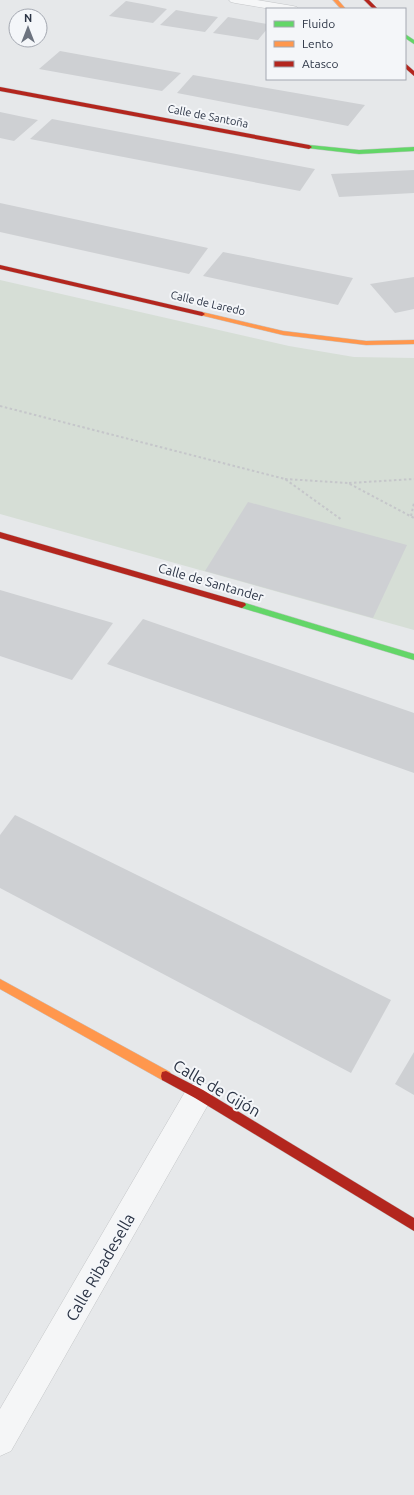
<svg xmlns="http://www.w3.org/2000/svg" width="414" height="1495" font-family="Ubuntu,sans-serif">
  <rect width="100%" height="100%" fill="#e6e8ea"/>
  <!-- green -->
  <polygon fill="#d6ded6" points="0,280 289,346 354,357 414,358 414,630 0,514"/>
  <!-- building -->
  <g fill="#ced0d3">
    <polygon points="126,1 148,5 167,9 153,23 109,16"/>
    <polygon points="176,10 198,14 218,17 205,32 160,25"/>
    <polygon points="228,17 267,24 267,29 258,40 213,33"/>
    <polygon points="60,51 181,73 162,91 39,69"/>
    <polygon points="193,75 365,105 348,126 177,93"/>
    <polygon points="0,112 38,120 14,141 0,138"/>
    <polygon points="52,119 315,169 300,191 30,139"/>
    <polygon points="414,170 414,193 339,197 331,174"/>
    <polygon points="0,203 208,248 189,274 0,232"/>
    <polygon points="223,252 353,278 338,305 203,276"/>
    <polygon points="414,277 414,309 395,313 370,284"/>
    <polygon points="248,502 407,545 373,618 205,571"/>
    <polygon points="0,590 113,623 72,680 0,656"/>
    <polygon points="143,619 414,713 414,773 107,664"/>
    <polygon points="15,815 391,1000 351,1073 0,888 0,835"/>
    <polygon points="414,1052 414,1095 395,1084"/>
  </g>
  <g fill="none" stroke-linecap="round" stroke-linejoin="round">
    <!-- street casing -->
    <g stroke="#c4c6c8" stroke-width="1">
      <g id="street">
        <polygon points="229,0 257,0 293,6 297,7 299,9 271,9 235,3 231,2"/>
        <polygon points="199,1082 209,1085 212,1094 209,1103 11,1451 0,1456 0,1409 189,1085"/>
      </g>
    </g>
    <!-- fast casing -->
    <g stroke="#c4c6c8" stroke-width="1">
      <g id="fast">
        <polygon points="405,34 414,40 414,44 405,38"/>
        <polygon points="309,145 359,150 414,147 414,151 359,154 307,148 307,146"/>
        <polygon points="242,602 414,654 414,660 239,607 238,605 239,603"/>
      </g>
    </g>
    <!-- slow casing -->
    <g stroke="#c4c6c8" stroke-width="1">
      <g id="slow">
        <polygon points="333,0 338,0 346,9 341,9"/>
        <polygon points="202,312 283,331 366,341 414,340 414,344 366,345 283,335 200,315 199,314"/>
        <polygon points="0,979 170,1072 171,1076 170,1080 166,1081 162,1080 0,989"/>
      </g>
    </g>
    <!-- jam casing -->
    <g stroke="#c4c6c8" stroke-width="1">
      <g id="jam">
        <polygon points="364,0 369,0 378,9 373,9"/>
        <polygon points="405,63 414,71 414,76 405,68"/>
        <polygon points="0,87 309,145 312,147 309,149 0,91"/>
        <polygon points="0,265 202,312 205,314 202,316 0,269"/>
        <polygon points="0,532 245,603 246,605 242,608 0,538"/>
        <polygon points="166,1071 203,1090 414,1218 414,1231 195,1098 162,1080 161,1076 162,1072"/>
      </g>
    </g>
    <!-- path -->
    <g stroke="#c5c6ca" stroke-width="2" stroke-dasharray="2.5 2.5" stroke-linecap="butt">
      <polyline points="0,406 285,479 342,520"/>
      <polyline points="285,479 348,483 414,518"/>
      <polyline points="349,483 414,479"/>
      <polyline points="411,516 414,503"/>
    </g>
    <!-- street -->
    <use href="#street" fill="#f5f6f7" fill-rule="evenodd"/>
    <!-- fast -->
    <use href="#fast" fill="#63d668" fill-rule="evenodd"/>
    <!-- slow -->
    <use href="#slow" fill="#ff974d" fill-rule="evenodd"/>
    <!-- jam -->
    <use href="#jam" fill="#b3261e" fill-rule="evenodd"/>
  </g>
  <g text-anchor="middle" stroke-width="4" stroke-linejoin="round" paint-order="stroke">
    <!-- far-street labels -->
    <g font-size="11" fill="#2b3445" stroke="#f4f6f9">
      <text transform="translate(208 116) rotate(11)" y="4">Calle de Santoña</text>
      <text transform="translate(208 303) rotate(13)" y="4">Calle de Laredo</text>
    </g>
    <!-- street labels -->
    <g font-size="13" fill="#2b3445" stroke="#f4f6f9">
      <text transform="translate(211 582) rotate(16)" y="5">Calle de Santander</text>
    </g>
    <!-- near-street labels -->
    <g font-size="16" fill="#2b3445" stroke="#f4f6f9">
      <text transform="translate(217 1088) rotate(30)" y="6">Calle de Gijón</text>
      <text transform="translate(100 1267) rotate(-60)" y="6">Calle Ribadesella</text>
    </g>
  </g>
  <!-- legend -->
  <rect x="266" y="8" width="140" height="72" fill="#f4f6f9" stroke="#a4a8b1"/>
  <rect x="274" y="21" width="20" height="6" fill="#63d668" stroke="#a4a8b1"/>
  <text x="302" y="28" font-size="12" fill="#2b3445">Fluido</text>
  <rect x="274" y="41" width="20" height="6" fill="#ff974d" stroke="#a4a8b1"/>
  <text x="302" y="48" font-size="12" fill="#2b3445">Lento</text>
  <rect x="274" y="61" width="20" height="6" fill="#b3261e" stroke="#a4a8b1"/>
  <text x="302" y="68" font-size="12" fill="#2b3445">Atasco</text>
  <!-- north arrow -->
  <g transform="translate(28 28)"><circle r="19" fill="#f4f6f9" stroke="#a4a8b1"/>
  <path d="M0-3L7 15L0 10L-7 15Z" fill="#6c737f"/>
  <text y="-6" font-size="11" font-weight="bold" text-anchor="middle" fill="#2b3445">N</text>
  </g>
</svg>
